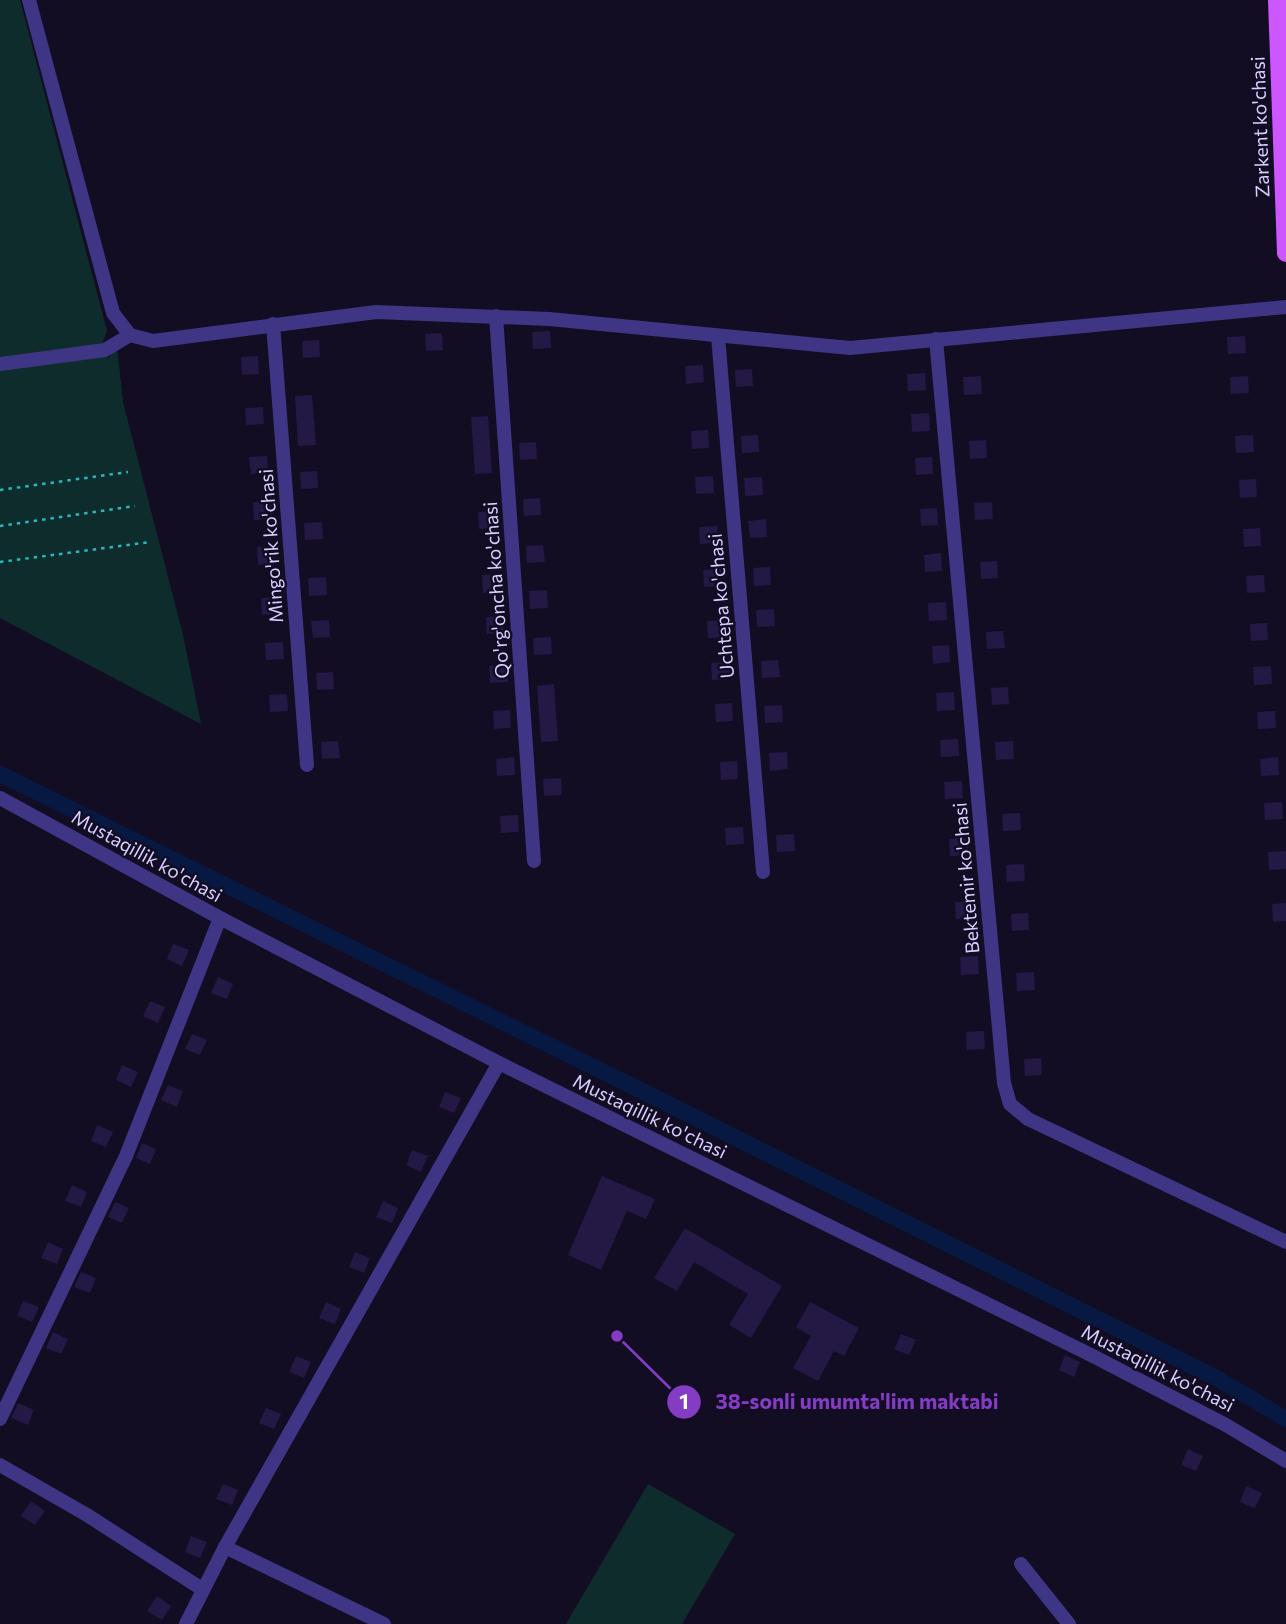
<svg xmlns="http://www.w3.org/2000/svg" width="1286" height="1624" font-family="Commissioner,sans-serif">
  <rect width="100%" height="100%" fill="#120d23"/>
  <!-- green -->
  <g fill="#0f2c2d">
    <polygon points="0,0 20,0 107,331 103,341 108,359 117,346 123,402 183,635 201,724 0,618"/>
    <polygon points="648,1484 735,1534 682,1624 566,1624"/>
  </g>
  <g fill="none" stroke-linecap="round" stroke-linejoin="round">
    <!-- canal -->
    <polyline stroke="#071842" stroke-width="16" points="0,774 626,1083 1218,1379 1286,1419"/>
  </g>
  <!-- building -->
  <g fill="#241845">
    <polygon points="550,331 551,348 533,349 532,332"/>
    <polygon points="442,333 443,350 426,351 425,334"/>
    <polygon points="1245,336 1246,353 1228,354 1227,337"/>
    <polygon points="319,340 320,357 303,358 302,341"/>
    <polygon points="258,356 259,374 242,375 241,357"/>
    <polygon points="703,365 704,382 686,384 685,366"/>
    <polygon points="752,369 753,386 736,387 735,370"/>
    <polygon points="925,373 926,390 908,391 907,374"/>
    <polygon points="981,376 982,394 964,395 963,377"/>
    <polygon points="1248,376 1249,393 1231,394 1230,377"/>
    <polygon points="312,395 316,445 298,446 295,396"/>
    <polygon points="263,407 264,424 246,425 245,408"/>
    <polygon points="929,413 930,431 912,432 911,414"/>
    <polygon points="488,416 492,473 475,474 471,417"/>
    <polygon points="708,430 709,448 692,449 691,431"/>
    <polygon points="758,435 759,452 742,453 741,436"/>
    <polygon points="1253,435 1254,452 1236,453 1235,436"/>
    <polygon points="986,440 987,458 970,459 969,441"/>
    <polygon points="536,442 537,459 520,460 519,443"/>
    <polygon points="267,456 268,473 251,474 249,457"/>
    <polygon points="932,457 933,474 916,475 915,458"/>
    <polygon points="317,471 318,488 301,489 300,472"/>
    <polygon points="713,476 714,493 696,494 695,477"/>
    <polygon points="762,477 763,495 745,496 744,478"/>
    <polygon points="1256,479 1257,497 1240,498 1239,480"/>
    <polygon points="540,498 541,515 524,516 523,499"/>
    <polygon points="271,501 272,519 254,520 253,502"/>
    <polygon points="992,502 993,519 975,520 974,503"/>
    <polygon points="937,508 938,525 921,526 920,509"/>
    <polygon points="495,511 496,528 479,529 478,512"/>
    <polygon points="766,519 767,537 750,538 748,521"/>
    <polygon points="322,522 323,539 305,540 304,523"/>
    <polygon points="717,526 718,543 700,544 699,527"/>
    <polygon points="1260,528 1261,546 1244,547 1243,529"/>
    <polygon points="543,545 545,562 527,563 526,546"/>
    <polygon points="275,546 276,564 258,565 257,547"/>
    <polygon points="941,553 942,571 925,572 924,555"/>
    <polygon points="997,561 998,578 981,579 980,562"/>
    <polygon points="770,567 771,585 754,586 753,568"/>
    <polygon points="721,569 722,586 704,587 703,570"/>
    <polygon points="500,574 501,592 483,593 482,575"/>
    <polygon points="1264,575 1265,592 1247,593 1246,576"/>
    <polygon points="326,577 327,595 309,596 308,578"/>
    <polygon points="547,590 548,608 530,609 529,591"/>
    <polygon points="279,597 280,614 262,615 261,598"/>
    <polygon points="946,602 947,620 929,621 928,603"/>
    <polygon points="774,609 775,626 757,627 756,610"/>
    <polygon points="503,616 504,633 487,634 486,617"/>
    <polygon points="329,620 330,637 313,638 311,621"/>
    <polygon points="725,620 726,637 708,638 707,621"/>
    <polygon points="1267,623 1268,640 1251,641 1250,624"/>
    <polygon points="1003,631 1005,648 987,649 986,632"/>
    <polygon points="551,637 552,654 534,655 533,638"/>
    <polygon points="283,642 284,659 266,660 265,643"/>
    <polygon points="949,645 950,662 933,664 932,646"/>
    <polygon points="778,660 780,677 762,678 761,661"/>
    <polygon points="729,662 730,679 712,680 711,663"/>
    <polygon points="507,665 508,682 490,683 489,666"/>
    <polygon points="1271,666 1272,684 1254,685 1253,667"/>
    <polygon points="333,672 334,689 317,690 316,673"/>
    <polygon points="554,684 558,741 541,742 537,686"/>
    <polygon points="1008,687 1009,704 992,705 991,688"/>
    <polygon points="954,692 955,710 937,711 936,693"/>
    <polygon points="287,694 288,711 270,712 269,695"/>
    <polygon points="732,703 733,721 716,722 715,704"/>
    <polygon points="782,705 783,722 765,723 764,706"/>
    <polygon points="510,710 511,728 494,729 493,711"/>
    <polygon points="1275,711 1276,728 1258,729 1257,712"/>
    <polygon points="958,739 959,756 941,757 940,740"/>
    <polygon points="338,741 340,758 322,759 321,742"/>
    <polygon points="1013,741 1014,759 996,760 995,742"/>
    <polygon points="787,752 788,769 770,771 769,753"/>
    <polygon points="514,757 515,775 497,776 496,759"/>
    <polygon points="1278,757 1279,775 1261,776 1260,759"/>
    <polygon points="737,761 738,779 721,780 720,762"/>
    <polygon points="561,778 562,795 544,796 543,779"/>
    <polygon points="962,781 963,798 945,799 944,782"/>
    <polygon points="1282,802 1283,819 1265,820 1264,803"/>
    <polygon points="1020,813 1021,830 1003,831 1002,814"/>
    <polygon points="518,815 519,832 501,833 500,816"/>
    <polygon points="743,827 744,844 726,845 725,828"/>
    <polygon points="794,834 795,851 777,852 776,835"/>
    <polygon points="967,838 968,855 950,856 949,839"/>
    <polygon points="1286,851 1286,869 1269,870 1268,852"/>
    <polygon points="1024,864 1025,881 1007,882 1006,865"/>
    <polygon points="973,901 974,918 956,919 955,902"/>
    <polygon points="1286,903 1286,921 1273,922 1272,904"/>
    <polygon points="1028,913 1029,930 1012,931 1011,914"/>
    <polygon points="173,944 189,950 182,966 167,959"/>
    <polygon points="978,956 979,974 961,975 960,957"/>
    <polygon points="1034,972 1035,990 1017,991 1016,973"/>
    <polygon points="218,977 233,984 227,999 211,993"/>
    <polygon points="150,1001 165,1007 158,1023 143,1016"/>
    <polygon points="984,1031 985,1049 967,1050 966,1032"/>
    <polygon points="192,1034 207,1040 200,1055 185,1049"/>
    <polygon points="1041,1058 1042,1075 1025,1076 1024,1059"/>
    <polygon points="122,1065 138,1072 131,1087 116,1080"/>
    <polygon points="168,1085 183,1091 177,1107 161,1100"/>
    <polygon points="445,1092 461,1098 454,1113 439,1107"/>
    <polygon points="97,1125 113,1132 106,1147 91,1141"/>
    <polygon points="142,1143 156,1149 150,1164 136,1158"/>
    <polygon points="412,1150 428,1156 421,1172 406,1165"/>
    <polygon points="602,1176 655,1199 646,1219 627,1211 601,1270 568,1255"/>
    <polygon points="72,1185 87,1192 81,1207 65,1201"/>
    <polygon points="383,1201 398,1208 392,1223 376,1217"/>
    <polygon points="115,1202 129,1208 122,1223 108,1217"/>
    <polygon points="685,1228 782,1286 751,1338 729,1325 748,1294 694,1262 677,1291 654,1278"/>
    <polygon points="48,1242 63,1249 57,1264 41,1258"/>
    <polygon points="355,1252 370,1258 364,1273 349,1267"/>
    <polygon points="81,1272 96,1278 90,1293 74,1287"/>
    <polygon points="23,1301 39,1307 32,1322 17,1316"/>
    <polygon points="326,1302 341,1309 335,1324 319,1318"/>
    <polygon points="810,1302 859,1328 844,1356 834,1351 818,1381 793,1368 811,1336 796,1327"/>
    <polygon points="53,1332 68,1339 61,1354 46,1348"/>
    <polygon points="901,1334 916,1340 909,1355 894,1349"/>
    <polygon points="1065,1355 1080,1362 1074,1377 1059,1370"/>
    <polygon points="296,1356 311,1362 304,1378 289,1372"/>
    <polygon points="18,1403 34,1410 28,1425 11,1418"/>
    <polygon points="266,1408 281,1414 274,1429 259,1423"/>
    <polygon points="1188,1449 1203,1456 1196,1471 1181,1465"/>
    <polygon points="223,1484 238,1490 232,1505 216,1499"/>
    <polygon points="1246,1486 1262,1493 1255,1508 1240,1502"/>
    <polygon points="31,1501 45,1511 35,1525 21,1516"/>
    <polygon points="191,1536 207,1542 200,1558 185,1552"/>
    <polygon points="157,1596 171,1606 162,1620 147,1611"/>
  </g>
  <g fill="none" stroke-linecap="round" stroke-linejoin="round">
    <!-- path -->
    <g stroke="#28b7ba" stroke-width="2.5" stroke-dasharray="3.5 5" stroke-linecap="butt">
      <polyline points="0,490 128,472"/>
      <polyline points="0,526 135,506"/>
      <polyline points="0,562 150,542"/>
    </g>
    <!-- minor -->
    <g stroke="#3e3585" stroke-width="14">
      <polyline points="29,0 113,313 130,335 153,341 376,312 549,319 850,348 1286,307"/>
      <polyline points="496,316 534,861"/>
      <polyline points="273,324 307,765"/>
      <polyline points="718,336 763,872"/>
      <polyline points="936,339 1004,1083 1010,1104 1028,1119 1286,1242"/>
      <polyline points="0,364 105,350 130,335"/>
      <polyline points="0,798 220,918 499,1063 1091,1355 1226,1425 1286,1461"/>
      <polyline points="0,1419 126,1156 220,918"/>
      <polyline points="0,1465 87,1515 202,1589"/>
      <polyline points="225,1547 384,1624"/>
      <polyline points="1021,1564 1069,1624"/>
      <polyline points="186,1624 225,1547 499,1063"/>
    </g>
    <!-- major -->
    <polyline stroke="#cd56ff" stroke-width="18" points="1277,0 1286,253"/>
  </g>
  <g text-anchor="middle" stroke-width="5" stroke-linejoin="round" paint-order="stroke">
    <!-- street labels -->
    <g font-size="19" fill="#d8cfff" stroke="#120d23">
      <text transform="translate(1260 127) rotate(-92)" y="7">Zarkent ko'chasi</text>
      <text transform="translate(271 546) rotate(-94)" y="7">Mingo'rik ko'chasi</text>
      <text transform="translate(496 590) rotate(-94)" y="7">Qo'rg'oncha ko'chasi</text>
      <text transform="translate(721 606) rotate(-95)" y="7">Uchtepa ko'chasi</text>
      <text transform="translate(147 856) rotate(29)" y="7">Mustaqillik ko'chasi</text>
      <text transform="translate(966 878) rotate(-95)" y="7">Bektemir ko'chasi</text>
      <text transform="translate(650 1116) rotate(26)" y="7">Mustaqillik ko'chasi</text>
      <text transform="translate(1158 1368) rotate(27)" y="7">Mustaqillik ko'chasi</text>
    </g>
  </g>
  <!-- callouts -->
  <path fill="none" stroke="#843cc5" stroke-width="2.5" d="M617 1336L684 1402"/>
  <g fill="#843cc5" stroke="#120d23" stroke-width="2.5">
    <circle cx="617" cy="1336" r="7"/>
    <circle cx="684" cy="1402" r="18"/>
  </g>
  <g font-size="21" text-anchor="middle" font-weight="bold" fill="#fff">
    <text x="684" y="1409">1</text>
  </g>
  <g font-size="21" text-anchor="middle" font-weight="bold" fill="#843cc5" stroke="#120d23" stroke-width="5" stroke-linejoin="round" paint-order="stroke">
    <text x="857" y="1409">38-sonli umumta'lim maktabi</text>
  </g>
</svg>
